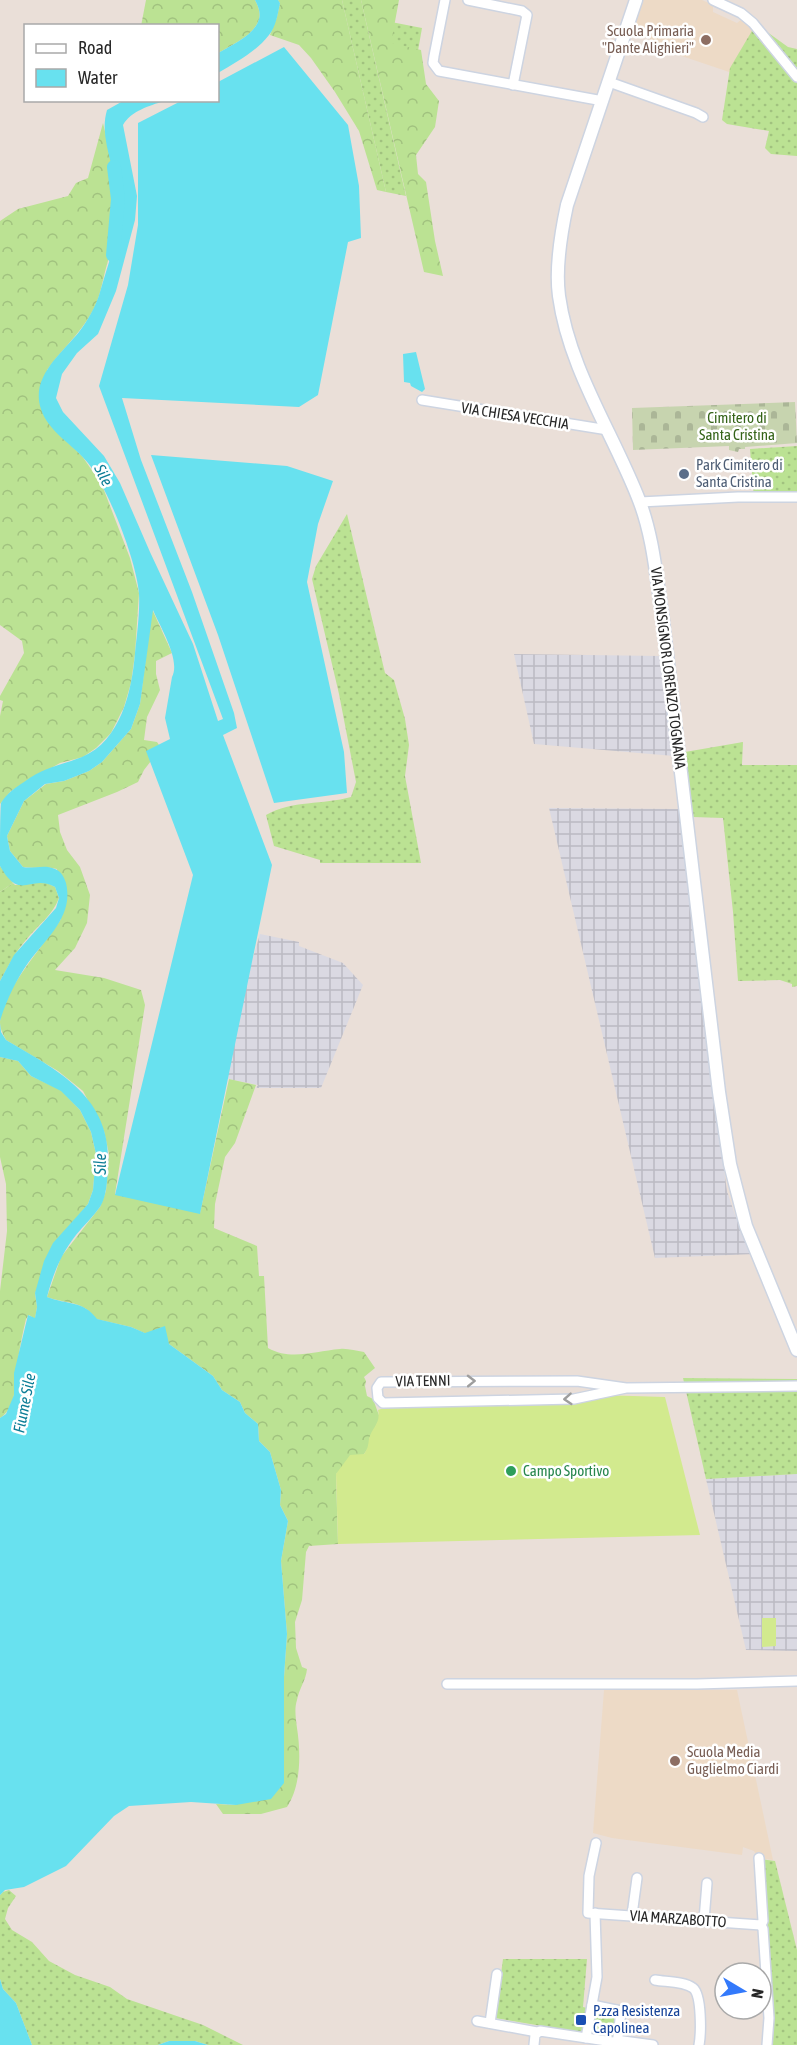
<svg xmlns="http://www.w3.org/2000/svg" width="797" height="2045" font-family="'Asap Condensed',sans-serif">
  <defs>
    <pattern id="industrial-grid" width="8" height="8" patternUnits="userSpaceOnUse" patternTransform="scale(1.5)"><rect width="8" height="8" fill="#dad9e2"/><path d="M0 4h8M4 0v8" fill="none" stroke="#bbbac2"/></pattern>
    <pattern id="grass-dots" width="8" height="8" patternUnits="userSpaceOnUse" patternTransform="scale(1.5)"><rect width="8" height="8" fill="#bbe293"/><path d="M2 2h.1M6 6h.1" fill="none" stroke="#a1c27f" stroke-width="1.8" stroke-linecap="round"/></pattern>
    <pattern id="forest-crowns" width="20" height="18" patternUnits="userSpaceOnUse" patternTransform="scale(1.5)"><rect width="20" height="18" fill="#bbe293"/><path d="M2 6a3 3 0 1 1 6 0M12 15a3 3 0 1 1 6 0" fill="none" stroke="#a1c27f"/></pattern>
    <pattern id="cemetery-stones" width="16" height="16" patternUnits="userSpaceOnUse" patternTransform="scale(1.5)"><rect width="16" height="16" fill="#c7d4af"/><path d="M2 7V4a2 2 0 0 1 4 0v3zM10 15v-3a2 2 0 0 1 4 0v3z" fill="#abb697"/></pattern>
  </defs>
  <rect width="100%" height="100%" fill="#eadfd8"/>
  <!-- industrial -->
  <g fill="url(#industrial-grid)">
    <polygon points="514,654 661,656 674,756 534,744"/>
    <polygon points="549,808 680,809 700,970 704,1027 727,1191 735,1215 755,1254 655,1258"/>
    <polygon points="260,934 299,942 299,946 343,963 363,985 321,1088 256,1088 258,1085 218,1077"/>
    <polygon points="797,1474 797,1651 746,1650 706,1479"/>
  </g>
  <!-- education -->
  <g fill="#eddac6">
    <polygon points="641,0 702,0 713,5 713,12 737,23 742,19 757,30 774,87 649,45 651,34 633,27"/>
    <polygon points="604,1690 737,1690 773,1860 758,1858 754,1851 743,1847 742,1855 612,1838 593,1833"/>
  </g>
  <!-- grass -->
  <g fill="url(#grass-dots)">
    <polygon points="342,0 361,0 406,196 386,192"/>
    <polygon points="386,21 422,28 415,68 391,65"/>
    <polygon points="756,24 788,47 797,49 797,156 771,154 765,148 769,131 727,124 722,120 730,68"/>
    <polygon points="797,446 797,494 754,498 750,449"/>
    <path d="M347,514L385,673L394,680L405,719L409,745L405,776L421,863H320V860L274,846L266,815C292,800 323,805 351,797L356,782L339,694L312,579L316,566Z"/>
    <polygon points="743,742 742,765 797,765 797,986 792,987 792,984 780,980 738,981 733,912 723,818 693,817 685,752"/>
    <path d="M45,882L55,887L59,898C53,915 37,926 26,940C15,952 8,967 0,981V892L13,883L15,885Z"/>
    <polygon points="683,1378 797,1379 797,1474 706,1479"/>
    <polygon points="761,1859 775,1861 797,1950 797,2045 769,2045"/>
    <polygon points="9,1890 16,1896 8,1908 5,1919 12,1930 32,1942 49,1961 75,1975 110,1987 127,1999 203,2025 243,2045 208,2045 195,2041 169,2041 158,2045 32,2045 16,2003 3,1989 0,1979 0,1895 3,1892"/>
    <polygon points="503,1959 587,1959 583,2007 616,2015 613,2038 495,2018"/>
  </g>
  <!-- forest -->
  <g fill="url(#forest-crowns)">
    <path d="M146,0H255C258,6 261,13 259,19C255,35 230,46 218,53V26H141Z"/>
    <polygon points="278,0 342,0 386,192 377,190 359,131 335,92 311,58 299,45 270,35 277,17 280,3"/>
    <polygon points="361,0 399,0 391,43 421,50 426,84 439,101 435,127 416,155 418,174 426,182 435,241 443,276 424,272"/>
    <path d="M103,123C110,155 124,190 119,223C116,238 110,253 106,268C102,283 100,298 92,312C80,334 61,350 47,370L57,432L82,456L102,485L130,558L139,593L135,654L131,683L124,707L111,733L96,748L83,757L60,763L11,791L0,804V716L3,701L0,700V696L24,653L22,641L0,625V221L18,209L68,196L76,183L88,178Z"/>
    <path d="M152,609L172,653L156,661V674L160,690L147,717L144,740L157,742L161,748L144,770L138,782L117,792L58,815L60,832L67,850L80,867L90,895L87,923L75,948L55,970L104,978L141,990L145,1005L115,1194L200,1213L229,1079L256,1085L235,1143L225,1157L215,1204L214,1228L257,1246L259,1276H264L268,1348C291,1361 315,1351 340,1349C347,1348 356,1351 364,1352L375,1368L364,1377L366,1381L365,1386L367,1396L373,1399L380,1418L369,1439V1447L364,1454L336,1474L338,1544L309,1546L306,1552L302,1600L295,1622L296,1648L302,1667L307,1669C306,1680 299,1689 297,1700C294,1709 296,1719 297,1728C301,1753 301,1786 287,1807L261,1814H223L216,1804L236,1805L284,1677L287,1634L281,1561L288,1521L280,1505L281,1490L270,1452L259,1441L258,1424L245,1413L240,1402L222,1390L213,1376L169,1344L131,1327L96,1319C83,1300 66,1304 47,1297L61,1257L100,1207L106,1191L109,1154L104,1131L83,1091L58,1071L6,1040C3,1034 0,1029 0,1022C1,992 45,944 61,919L57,869C45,866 35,869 23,867L10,851L7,836L24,801L46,784L64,781L89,771L102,762L131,729L140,704Z"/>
    <polygon points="0,866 13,883 0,892"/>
    <path d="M0,1057L18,1061L31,1076L61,1090L80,1110L91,1132L96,1154L93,1190L88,1204L73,1223L35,1293L37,1307L35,1319L29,1315L26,1319C20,1344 16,1368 14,1394C14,1402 7,1414 0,1418V1291L7,1231L6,1184L0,1157Z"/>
  </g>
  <!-- cemetery -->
  <polygon fill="url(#cemetery-stones)" points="795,402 797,443 745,447 745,449 739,449 738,452 729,450 729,446 633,450 632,408"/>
  <!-- pitch -->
  <g fill="#d2ea8e">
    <path d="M600,1395L665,1397L700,1535L338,1544L336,1474L350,1455L364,1454C368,1448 368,1446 369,1439C372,1427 381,1424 378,1410L390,1406Z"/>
    <polygon points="762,1618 776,1618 776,1646 762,1647"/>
  </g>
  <!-- water -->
  <g fill="#68e1ef">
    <path d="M255,0H278L280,3C278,13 276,27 269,35C256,52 235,63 218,73V53C230,46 255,35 259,19C261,13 258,6 255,0Z"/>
    <path d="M284,47L348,125L359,186L361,238L348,242L318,395L299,407L122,398L141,460L192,592L234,713L237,728L223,735L272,865L200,1214L115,1195L193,875L146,751L170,739L165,718L172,677C181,660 160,627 153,610L140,704L131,729L102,762L89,771L64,781L45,784L24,801L7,836L10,851L23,867C33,869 45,864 55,869C61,871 64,877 66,883C74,917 46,938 28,963C16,980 6,1001 0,1021V981L14,955L56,908L59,898L55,887C29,873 21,903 0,866C0,855 0,811 1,803C6,794 16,787 24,782C46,766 59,766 82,757C121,741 132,690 135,653C137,634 140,612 139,594C137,562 108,488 88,463C74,445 48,432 41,409C30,377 62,353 79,332C88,320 96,306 100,292C108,264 120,233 119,203C118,173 98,140 107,110L123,101H164C149,106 131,111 123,125L137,196L135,220L116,291L98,334L77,353L62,374L56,398L63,412L104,456L120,483L150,552L193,644L218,721L223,719L99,386L128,285L138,225V123L181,101L218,100V82Z"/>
    <polygon points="416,352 425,389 422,392 411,386 410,383 404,382 403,354"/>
    <polygon points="151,455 287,466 333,481 318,524 307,582 344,752 347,793 274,803 218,635"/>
    <path d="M0,1023L1,1032L6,1040C58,1071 112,1096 108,1167C107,1181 107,1195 100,1207C93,1217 83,1226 76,1235C61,1254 53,1274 47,1297C67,1305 83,1300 97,1319L131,1327L145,1333L165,1326L169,1344L213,1376L222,1390L240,1402L245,1413L258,1424L259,1441L270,1452L281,1490L280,1505L288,1521L281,1561L287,1634L284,1677V1783L271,1799L236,1805L191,1802L129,1806L114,1816L66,1866L24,1887L5,1890L0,1895V1418L6,1414L14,1395V1373L28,1315L35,1318L37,1307L35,1293L44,1261L53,1243L88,1204L93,1190L96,1154L91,1132L80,1110L61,1091L31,1076L18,1061L0,1057Z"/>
    <polygon points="0,1979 3,1989 16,2003 32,2045 0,2045"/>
    <polygon points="169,2041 195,2041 208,2045 158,2045"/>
  </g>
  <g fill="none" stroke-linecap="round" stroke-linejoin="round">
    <!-- river -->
    <polyline stroke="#68e1ef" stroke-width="14" points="113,255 118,199 114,167"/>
    <!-- street casing -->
    <g stroke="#cdd4e1" stroke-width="12">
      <g id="street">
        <polyline points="445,0 434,56 433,63 439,71 603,101"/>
        <polyline points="468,0 522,11 527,15 513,85"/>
        <polyline points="713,0 741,13 753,23 797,77"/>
        <polyline points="609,82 696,113 703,117"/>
        <polyline points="422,400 608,430"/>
        <polyline points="640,502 738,497 797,497"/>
        <polyline points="626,1388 574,1399 383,1403 378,1398 377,1388 381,1382 577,1381 626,1388 797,1386"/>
        <polyline points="447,1684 697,1684 797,1681"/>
        <polyline points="596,1843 589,1876 588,1913 761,1925"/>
        <polyline points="759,1858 763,1921 761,1925 763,1929 769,2018 767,2045"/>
        <polyline points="632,1915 637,1878"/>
        <polyline points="704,1920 707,1883"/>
        <path d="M655,1980C665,1982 684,1981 693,1988C702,1995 701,2034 699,2045"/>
        <polyline points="592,2005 621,2011 617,2045"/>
        <polyline points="477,2021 537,2032"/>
        <polyline points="490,2023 497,1974"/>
        <polyline points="586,2038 597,1977 595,1913"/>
        <polyline points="534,2045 535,2035 540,2031 613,2042 623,2041 653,2045"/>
      </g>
    </g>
    <!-- secondary casing -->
    <g stroke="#cdd4e1" stroke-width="15">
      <path id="secondary" d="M636,0L567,205C561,233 555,267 559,296C569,369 613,433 639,500C653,536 656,575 662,613L719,1092L730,1164L746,1226L797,1350"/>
    </g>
    <!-- street -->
    <use href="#street" stroke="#fff" stroke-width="9"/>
    <!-- secondary -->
    <use href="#secondary" stroke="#fff" stroke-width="12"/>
  </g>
  <!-- one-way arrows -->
  <defs><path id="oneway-chevron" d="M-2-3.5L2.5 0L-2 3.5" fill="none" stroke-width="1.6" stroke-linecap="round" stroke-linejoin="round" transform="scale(1.5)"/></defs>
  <g stroke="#9e9e9e">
    <use href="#oneway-chevron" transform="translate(471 1381) rotate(-1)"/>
    <use href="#oneway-chevron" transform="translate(568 1399) rotate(176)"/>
  </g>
  <!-- markers -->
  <g fill="#8d6e63" stroke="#fff" stroke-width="2">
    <circle cx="706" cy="40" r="6"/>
    <circle cx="675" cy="1761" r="6"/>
  </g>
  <circle fill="#5c6f8a" stroke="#fff" stroke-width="2" cx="684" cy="474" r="6"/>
  <circle fill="#2e9e5b" stroke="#fff" stroke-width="2" cx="511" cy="1471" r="6"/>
  <rect fill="#1a4fb4" stroke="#fff" stroke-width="2" x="575" y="2014" width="12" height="12" rx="3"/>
  <g text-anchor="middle" stroke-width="5" stroke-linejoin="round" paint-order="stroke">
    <!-- education labels -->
    <g font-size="15" fill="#785e54" stroke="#fff" text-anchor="end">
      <text x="694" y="36">Scuola Primaria<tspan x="694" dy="17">"Dante Alighieri"</tspan></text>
      <text x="687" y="1757" text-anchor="start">Scuola Media<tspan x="687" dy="17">Guglielmo Ciardi</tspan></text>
    </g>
    <!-- street labels -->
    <g font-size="15" fill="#272727" stroke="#fff">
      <text transform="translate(515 416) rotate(9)" y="5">VIA CHIESA VECCHIA</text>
      <text transform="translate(668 668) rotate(83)" y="5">VIA MONSIGNOR LORENZO TOGNANA</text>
      <text transform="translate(423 1381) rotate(-1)" y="5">VIA TENNI</text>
      <text transform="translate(678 1919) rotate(4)" y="5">VIA MARZABOTTO</text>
    </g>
    <!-- park labels -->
    <g font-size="15" fill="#346318" stroke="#fff">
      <text x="737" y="423">Cimitero di<tspan x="737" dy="17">Santa Cristina</tspan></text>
    </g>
    <!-- service labels -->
    <g font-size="15" fill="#4e5e75" stroke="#fff" text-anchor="start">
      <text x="696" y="470">Park Cimitero di<tspan x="696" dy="17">Santa Cristina</tspan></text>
    </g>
    <!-- leisure labels -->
    <g font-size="15" fill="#27864d" stroke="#fff" text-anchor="start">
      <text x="523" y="1476">Campo Sportivo</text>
    </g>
    <!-- transit labels -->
    <g font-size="15" fill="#164399" stroke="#fff" text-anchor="start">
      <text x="593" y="2016">P.zza Resistenza<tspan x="593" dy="17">Capolinea</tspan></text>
    </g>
    <!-- water labels -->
    <g font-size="16" font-style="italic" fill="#0c7d96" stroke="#fff">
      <text transform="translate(104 475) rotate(63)" y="6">Sile</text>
      <text transform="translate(100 1164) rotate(-90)" y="6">Sile</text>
      <text transform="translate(24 1403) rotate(-79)" y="6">Fiume Sile</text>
    </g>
  </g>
  <!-- legend -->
  <rect x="24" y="24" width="195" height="78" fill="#ffffff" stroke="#a9a9a9" stroke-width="1.5"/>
  <rect x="36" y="44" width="30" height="9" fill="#ffffff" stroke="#a9a9a9" stroke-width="1.5"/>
  <text x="78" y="54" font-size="18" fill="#272727">Road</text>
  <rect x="36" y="69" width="30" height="18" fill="#68e1ef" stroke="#a9a9a9" stroke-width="1.5"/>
  <text x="78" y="84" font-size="18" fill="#272727">Water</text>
  <!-- north arrow -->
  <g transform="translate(743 1991) rotate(100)"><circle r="28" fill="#ffffff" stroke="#a9a9a9" stroke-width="1.5"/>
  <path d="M0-4.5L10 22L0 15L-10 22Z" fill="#3379fb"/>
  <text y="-9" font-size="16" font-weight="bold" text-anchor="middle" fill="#272727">N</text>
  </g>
</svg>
